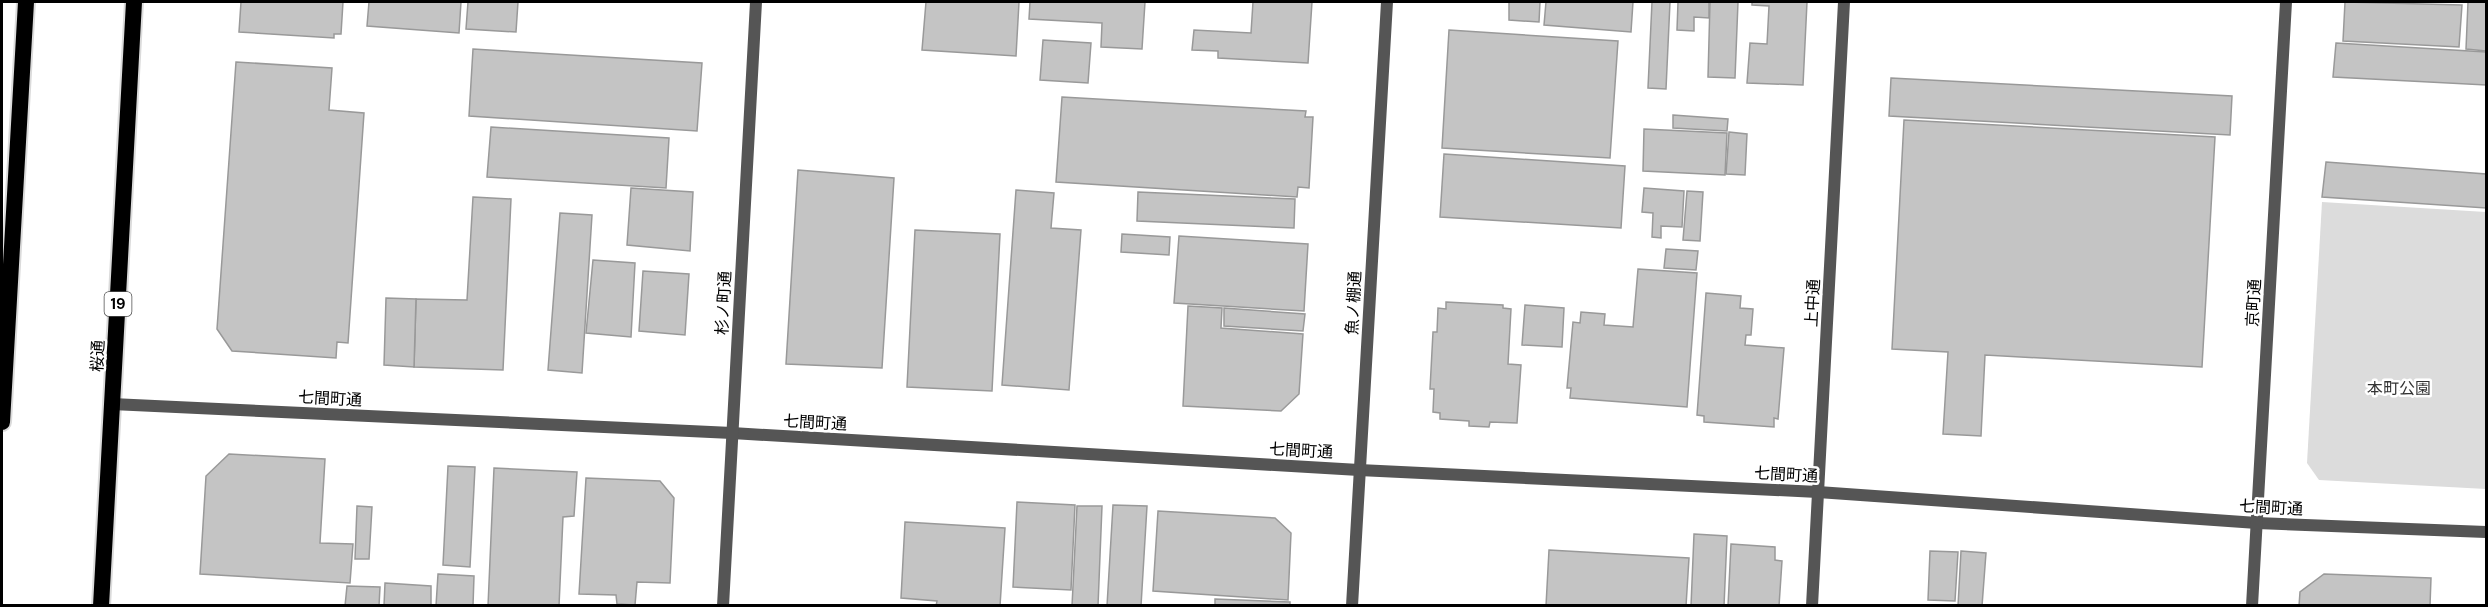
<svg xmlns="http://www.w3.org/2000/svg" width="2488" height="607" font-family="'DM Sans','Noto Sans JP',sans-serif">
  <rect width="100%" height="100%" fill="#fff"/>
  <!-- park -->
  <polygon fill="#dcdcdc" points="2322,202 2486,212 2486,489 2319,480 2307,463"/>
  <!-- building -->
  <g fill="#c4c4c4" stroke="#999" stroke-width="1.5">
    <polygon points="241,2 343,2 341,34 334,34 334,38 239,32"/>
    <polygon points="369,2 461,2 459,33 367,26"/>
    <polygon points="468,2 518,2 516,32 466,29"/>
    <polygon points="926,2 1019,2 1016,56 922,50"/>
    <polygon points="1030,2 1145,2 1142,49 1101,47 1102,23 1029,19"/>
    <polygon points="1253,2 1312,2 1308,63 1218,58 1218,51 1192,50 1194,30 1251,33"/>
    <polygon points="1509,2 1540,2 1539,22 1509,20"/>
    <polygon points="1546,2 1633,2 1631,32 1544,25"/>
    <polygon points="1652,2 1670,2 1666,89 1648,88"/>
    <polygon points="1678,2 1709,2 1709,18 1694,17 1694,31 1677,30"/>
    <polygon points="1710,2 1738,2 1735,78 1708,77"/>
    <polygon points="1752,2 1807,2 1803,85 1747,83 1750,43 1767,44 1769,6 1752,5"/>
    <polygon points="2345,2 2462,5 2459,47 2343,41"/>
    <polygon points="2468,2 2486,2 2486,51 2466,49"/>
    <polygon points="1449,30 1618,41 1610,158 1442,148"/>
    <polygon points="1043,40 1091,43 1088,83 1040,80"/>
    <polygon points="2336,43 2486,52 2486,85 2333,77"/>
    <polygon points="473,49 702,63 697,131 469,116"/>
    <polygon points="236,62 332,68 329,110 364,113 348,343 337,342 336,358 232,351 217,329"/>
    <polygon points="1891,78 2232,96 2230,135 1889,116"/>
    <polygon points="1062,97 1306,111 1305,117 1313,117 1309,188 1298,187 1297,197 1056,182"/>
    <polygon points="1673,115 1728,119 1727,131 1673,128"/>
    <polygon points="1904,120 2215,137 2202,367 1985,355 1981,436 1943,434 1948,352 1892,349"/>
    <polygon points="491,127 669,138 666,188 487,177"/>
    <polygon points="1644,129 1727,133 1725,175 1643,171"/>
    <polygon points="1729,132 1747,134 1745,175 1726,174"/>
    <polygon points="1444,154 1625,166 1621,228 1440,217"/>
    <polygon points="2326,162 2486,174 2486,208 2322,197"/>
    <polygon points="798,170 894,178 882,368 786,364"/>
    <polygon points="631,188 693,192 690,251 627,245"/>
    <polygon points="1644,188 1684,191 1682,227 1661,226 1661,238 1652,237 1653,213 1642,212"/>
    <polygon points="1016,190 1054,193 1051,228 1081,230 1069,390 1002,385"/>
    <polygon points="1687,191 1703,192 1700,241 1683,240"/>
    <polygon points="1138,192 1295,199 1294,228 1137,221"/>
    <polygon points="473,197 511,199 503,370 414,367 416,299 467,300"/>
    <polygon points="560,213 592,215 582,373 548,370"/>
    <polygon points="915,230 1000,234 992,391 907,387"/>
    <polygon points="1122,234 1170,237 1169,255 1121,252"/>
    <polygon points="1179,236 1308,244 1304,311 1174,303"/>
    <polygon points="1666,249 1698,251 1696,270 1664,268"/>
    <polygon points="593,260 635,263 631,337 586,333"/>
    <polygon points="1638,269 1697,273 1687,407 1570,398 1571,388 1567,388 1573,322 1580,323 1581,312 1605,314 1604,325 1633,327"/>
    <polygon points="643,271 689,274 685,335 639,331"/>
    <polygon points="1706,293 1741,296 1740,308 1753,309 1751,335 1746,335 1745,345 1784,348 1778,419 1774,418 1774,427 1704,422 1704,416 1697,415"/>
    <polygon points="386,298 416,299 414,367 384,365"/>
    <polygon points="1446,302 1503,305 1503,308 1511,309 1508,364 1521,365 1517,423 1490,422 1489,427 1469,426 1469,421 1440,419 1440,413 1433,412 1434,389 1430,389 1433,332 1437,332 1438,308 1446,309"/>
    <polygon points="1525,305 1564,308 1562,347 1522,345"/>
    <polygon points="1188,306 1222,308 1221,328 1303,334 1299,394 1281,411 1183,406"/>
    <polygon points="1224,308 1305,314 1303,331 1224,326"/>
    <polygon points="229,454 325,459 320,543 353,544 350,583 200,574 206,476"/>
    <polygon points="448,466 475,467 470,567 443,565"/>
    <polygon points="494,468 577,472 574,516 563,517 559,606 488,606"/>
    <polygon points="586,478 660,481 674,498 670,583 637,582 635,605 617,604 616,595 579,594"/>
    <polygon points="1017,502 1075,505 1071,590 1013,587"/>
    <polygon points="1113,505 1147,506 1141,606 1107,606"/>
    <polygon points="357,506 372,507 369,559 355,559"/>
    <polygon points="1077,506 1102,506 1098,606 1072,606"/>
    <polygon points="1158,511 1275,518 1291,533 1288,600 1153,591"/>
    <polygon points="905,522 1005,528 1000,606 936,606 937,601 901,598"/>
    <polygon points="1694,534 1727,536 1724,606 1691,606"/>
    <polygon points="1731,544 1775,547 1775,560 1782,561 1779,606 1728,606"/>
    <polygon points="1549,550 1689,558 1686,606 1546,606"/>
    <polygon points="1930,551 1958,552 1955,601 1928,600"/>
    <polygon points="1961,551 1986,553 1982,606 1958,606"/>
    <polygon points="438,574 474,576 473,606 436,606"/>
    <polygon points="2324,574 2431,578 2430,606 2299,606 2300,592"/>
    <polygon points="385,583 431,586 431,606 384,606"/>
    <polygon points="347,586 380,587 379,606 345,606"/>
    <polygon points="1215,599 1290,602 1290,606 1215,606"/>
  </g>
  <g fill="none" stroke-linecap="round" stroke-linejoin="round">
    <!-- trunk casing -->
    <g stroke="#dbdbdb" stroke-width="20">
      <g id="trunk">
        <polyline points="2,422 26,2"/>
        <polyline points="101,606 134,2"/>
      </g>
    </g>
    <!-- minor -->
    <g stroke="#555" stroke-width="12">
      <polyline points="112,404 732,433 1359,470 1818,492 2257,523 2486,532"/>
      <polyline points="723,606 756,2"/>
      <polyline points="1352,606 1387,2"/>
      <polyline points="1812,606 1844,2"/>
      <polyline points="2252,606 2286,2"/>
    </g>
    <!-- trunk -->
    <use href="#trunk" stroke="#000" stroke-width="16"/>
  </g>
  <g text-anchor="middle" stroke-width="5" stroke-linejoin="round" paint-order="stroke">
    <!-- shield labels -->
    <rect fill="#fff" stroke="#4c4c4c" stroke-width="1.5" x="104.5" y="292" width="27" height="24" rx="4.5"/>
    <g font-size="15" font-weight="bold" fill="#000">
      <text x="118" y="309">19</text>
    </g>
    <!-- street labels -->
    <g font-size="16" fill="#000" stroke="#fff">
      <text transform="translate(723 303) rotate(-87)" y="6">杉ノ町通</text>
      <text transform="translate(1353 303) rotate(-87)" y="6">魚ノ棚通</text>
      <text transform="translate(1812 303) rotate(-87)" y="6">上中通</text>
      <text transform="translate(2253 303) rotate(-87)" y="6">京町通</text>
      <text transform="translate(97 356) rotate(-87)" y="6">桜通</text>
      <text transform="translate(330 398) rotate(3)" y="6">七間町通</text>
      <text transform="translate(815 422) rotate(3)" y="6">七間町通</text>
      <text transform="translate(1301 450) rotate(3)" y="6">七間町通</text>
      <text transform="translate(1786 474) rotate(3)" y="6">七間町通</text>
      <text transform="translate(2271 507) rotate(3)" y="6">七間町通</text>
    </g>
    <!-- park labels -->
    <g font-size="16" fill="#333" stroke="#fff">
      <text x="2399" y="394">本町公園</text>
    </g>
  </g>
  <!-- border -->
  <rect width="2488" height="607" fill="none" stroke="#000000" stroke-width="6"/>
</svg>
